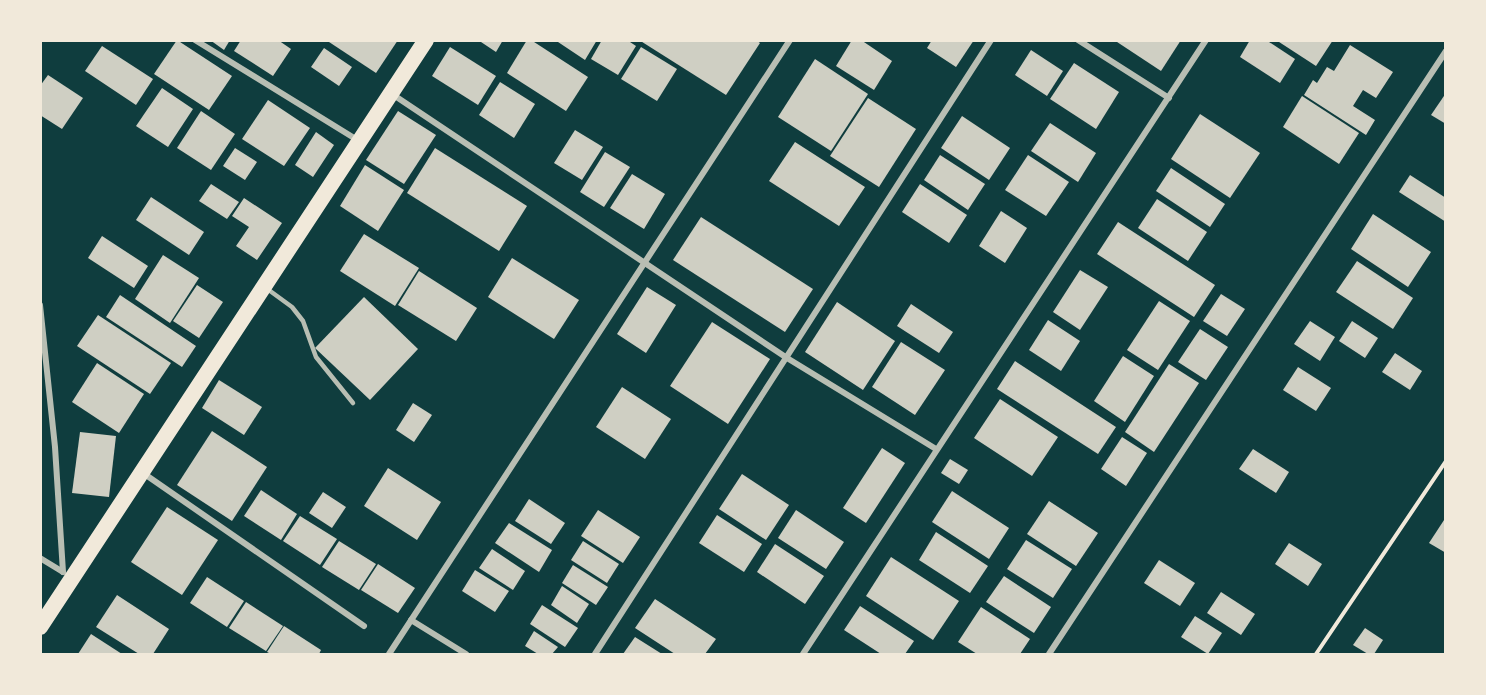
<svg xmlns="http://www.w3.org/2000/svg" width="1486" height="695" font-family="'Varela Round',sans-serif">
  <rect width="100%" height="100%" fill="#0f3d3e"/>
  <!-- building -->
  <g fill="#cfcfc3">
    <polygon points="177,40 232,76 209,110 154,74"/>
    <polygon points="210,40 230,40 224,50"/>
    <polygon points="241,40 278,40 291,49 273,76 234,51"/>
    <polygon points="326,40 398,40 376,73"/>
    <polygon points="478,40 503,40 496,52"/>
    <polygon points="527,40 531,40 588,77 566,111 507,73"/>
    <polygon points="555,40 597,40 585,60"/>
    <polygon points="602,40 627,40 636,46 618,75 591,59"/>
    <polygon points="639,40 756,40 760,43 726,95"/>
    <polygon points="852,40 861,40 892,61 874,90 836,66"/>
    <polygon points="932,40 974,40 956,67 927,48"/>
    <polygon points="1114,40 1181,40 1161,71"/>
    <polygon points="1250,40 1266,40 1295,59 1280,83 1240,57"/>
    <polygon points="1276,40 1333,40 1316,66"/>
    <polygon points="1350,45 1393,72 1376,98 1363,90 1353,106 1375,120 1366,135 1304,95 1313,80 1317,83 1327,67 1334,71"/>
    <polygon points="102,46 153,79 136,105 85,71"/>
    <polygon points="450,47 496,76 478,105 432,76"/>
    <polygon points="641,47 677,69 657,101 621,79"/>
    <polygon points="324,48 352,67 339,86 311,67"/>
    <polygon points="1031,50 1063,71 1047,96 1015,75"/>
    <polygon points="815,59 868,94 831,151 778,117"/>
    <polygon points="1074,63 1119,92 1096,129 1050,99"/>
    <polygon points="48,75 83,98 62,129 40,115 40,86"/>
    <polygon points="500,82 535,104 514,138 479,115"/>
    <polygon points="162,88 193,109 168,147 136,126"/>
    <polygon points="1446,93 1446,124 1431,115"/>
    <polygon points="1302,96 1359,133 1339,164 1283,127"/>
    <polygon points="868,98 916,129 879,187 830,156"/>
    <polygon points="268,100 310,128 284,166 242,139"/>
    <polygon points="201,111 235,134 211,170 177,148"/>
    <polygon points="398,111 436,135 404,184 366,160"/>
    <polygon points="1200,114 1260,153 1230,198 1171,159"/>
    <polygon points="962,116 1010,148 989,180 941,148"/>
    <polygon points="1050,123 1096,153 1078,182 1031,151"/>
    <polygon points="575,130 603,147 582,180 554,163"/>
    <polygon points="316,132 334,145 313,177 295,165"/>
    <polygon points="795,142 865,187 839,226 769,181"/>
    <polygon points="235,148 257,162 245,180 223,166"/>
    <polygon points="435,148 527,206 499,251 407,193"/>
    <polygon points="605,152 630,167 604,207 580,192"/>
    <polygon points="940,155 985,184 968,210 924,180"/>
    <polygon points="1028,155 1069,182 1046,216 1005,190"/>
    <polygon points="365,165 404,190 378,231 340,206"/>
    <polygon points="1171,168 1225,204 1210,227 1156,191"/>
    <polygon points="632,174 665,194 644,229 610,208"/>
    <polygon points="1410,175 1446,198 1446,222 1399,192"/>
    <polygon points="211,184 239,202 227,219 199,201"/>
    <polygon points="920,184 967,215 949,243 902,212"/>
    <polygon points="151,197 204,232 189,255 136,220"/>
    <polygon points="244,198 282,223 257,260 236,246 249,227 232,216"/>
    <polygon points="1157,199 1207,232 1188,261 1138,228"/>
    <polygon points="1001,211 1027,228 1005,263 979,246"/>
    <polygon points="1373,214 1431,252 1408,287 1351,249"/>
    <polygon points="701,217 813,289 785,332 673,260"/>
    <polygon points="1118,222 1215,285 1194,317 1097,254"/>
    <polygon points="364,234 419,268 395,306 340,271"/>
    <polygon points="102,236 148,266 134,288 88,258"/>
    <polygon points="163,255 199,278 170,323 135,299"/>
    <polygon points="512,258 579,300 554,339 488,297"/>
    <polygon points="1357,261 1413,298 1393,329 1336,292"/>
    <polygon points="1080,270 1108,287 1080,330 1053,312"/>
    <polygon points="419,271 477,308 456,341 398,305"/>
    <polygon points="197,285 223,302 199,338 173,321"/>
    <polygon points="647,287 676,305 646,353 617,334"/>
    <polygon points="1221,294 1245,309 1227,336 1203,321"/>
    <polygon points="120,295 196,346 182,367 106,317"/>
    <polygon points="364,297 418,349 370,400 315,348"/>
    <polygon points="1159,301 1190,321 1158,370 1127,350"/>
    <polygon points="837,302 895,341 863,390 805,352"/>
    <polygon points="911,304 953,332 939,353 897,326"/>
    <polygon points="98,315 171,363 150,394 77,346"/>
    <polygon points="1048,320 1080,341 1061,371 1029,350"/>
    <polygon points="1310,321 1335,337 1320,361 1294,344"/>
    <polygon points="1352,321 1378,338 1365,358 1339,341"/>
    <polygon points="712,322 770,359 728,424 670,386"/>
    <polygon points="1200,329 1228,347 1206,380 1178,362"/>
    <polygon points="901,342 945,370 915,415 872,387"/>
    <polygon points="1395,353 1422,371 1410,390 1382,372"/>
    <polygon points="1123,356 1154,376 1125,422 1094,401"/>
    <polygon points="1015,361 1116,427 1098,454 997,389"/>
    <polygon points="97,363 144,394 119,433 72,402"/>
    <polygon points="1169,364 1199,383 1154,452 1125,432"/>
    <polygon points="1298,367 1331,388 1316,411 1283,390"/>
    <polygon points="219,380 262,407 244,435 202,408"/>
    <polygon points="622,387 671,419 645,459 596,427"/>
    <polygon points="1000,399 1058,437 1032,476 974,438"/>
    <polygon points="413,403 432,415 414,442 396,430"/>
    <polygon points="212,431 267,467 232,521 177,485"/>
    <polygon points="80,432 116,436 109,497 72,493"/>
    <polygon points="1122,437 1147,453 1126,486 1101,469"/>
    <polygon points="882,448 905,463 866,523 843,508"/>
    <polygon points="1253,449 1289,472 1276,493 1239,469"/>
    <polygon points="950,459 968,470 959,484 941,473"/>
    <polygon points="388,468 441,502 417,540 364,506"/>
    <polygon points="742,474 789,505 766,540 719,509"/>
    <polygon points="261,490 297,514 281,540 244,516"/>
    <polygon points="952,491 1009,528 989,559 932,522"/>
    <polygon points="323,492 346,507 332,528 309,513"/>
    <polygon points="529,499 565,523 551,544 515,521"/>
    <polygon points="1049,501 1098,533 1076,566 1027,534"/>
    <polygon points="167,507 218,540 182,595 131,562"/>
    <polygon points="598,510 640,537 623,563 581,536"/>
    <polygon points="796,510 844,542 826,569 778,538"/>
    <polygon points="717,515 762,544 744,572 699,543"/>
    <polygon points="300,516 337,539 320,565 283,541"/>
    <polygon points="1446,517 1446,553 1429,543"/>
    <polygon points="509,523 552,550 539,572 495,543"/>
    <polygon points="936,532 988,566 970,593 919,560"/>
    <polygon points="1026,540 1072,569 1053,598 1007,569"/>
    <polygon points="339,541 376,564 359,590 322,567"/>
    <polygon points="583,541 619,564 607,583 571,560"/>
    <polygon points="1289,543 1322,564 1308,586 1275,564"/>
    <polygon points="775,544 824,576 805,604 757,572"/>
    <polygon points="492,549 525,571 513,590 479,568"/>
    <polygon points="891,557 959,601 933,640 866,596"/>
    <polygon points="1159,560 1195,583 1180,606 1144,583"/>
    <polygon points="378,564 415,588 398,613 361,590"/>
    <polygon points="573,565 608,587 596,605 562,583"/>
    <polygon points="475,570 509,591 495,612 462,591"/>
    <polygon points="1004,576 1051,607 1034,633 986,602"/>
    <polygon points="207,577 244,601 227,627 190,603"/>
    <polygon points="562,586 589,604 577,623 551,605"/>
    <polygon points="1221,592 1255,614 1241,635 1207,613"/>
    <polygon points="117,595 169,629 153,654 139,654 96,627"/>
    <polygon points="655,599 716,639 705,654 675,654 635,628"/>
    <polygon points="246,602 283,626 266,651 229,628"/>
    <polygon points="542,605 578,628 565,647 530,624"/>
    <polygon points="860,606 914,641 905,654 881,654 844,630"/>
    <polygon points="981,607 1030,639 1020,654 977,654 958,642"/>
    <polygon points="1195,616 1222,633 1208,654 1181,637"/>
    <polygon points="284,626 321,650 319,654 271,654 267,652"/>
    <polygon points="1365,628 1383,640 1374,654 1368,654 1353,645"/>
    <polygon points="534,631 558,647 552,654 538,654 525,646"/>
    <polygon points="91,634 122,654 78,654"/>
    <polygon points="635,637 662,654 623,654"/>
  </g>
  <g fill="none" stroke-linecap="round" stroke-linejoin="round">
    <!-- path -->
    <polyline stroke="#f1e9da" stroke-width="4" points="1316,654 1446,461"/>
    <!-- service -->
    <polyline stroke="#b8beb3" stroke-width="4.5" points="266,288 292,307 303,321 316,357 353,403"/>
    <!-- minor -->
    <g stroke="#b8beb3" stroke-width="6">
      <polyline points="195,40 359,141"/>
      <polyline points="1078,40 1169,98"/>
      <polyline points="392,94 787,358 936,449"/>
      <polyline points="40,305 55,447 63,572"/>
      <polyline points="143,473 364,626"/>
      <polyline points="40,558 63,572"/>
      <polyline points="411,620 466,654"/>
      <polyline points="389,654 790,40"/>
      <polyline points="595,654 991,40"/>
      <polyline points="803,654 1206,40"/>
      <polyline points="1049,654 1446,51"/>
    </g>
    <!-- trunk -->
    <polyline stroke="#f1e9da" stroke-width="16" points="40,627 426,40"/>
  </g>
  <!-- border -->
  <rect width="1486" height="695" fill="none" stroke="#f1e9da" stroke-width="84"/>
</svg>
